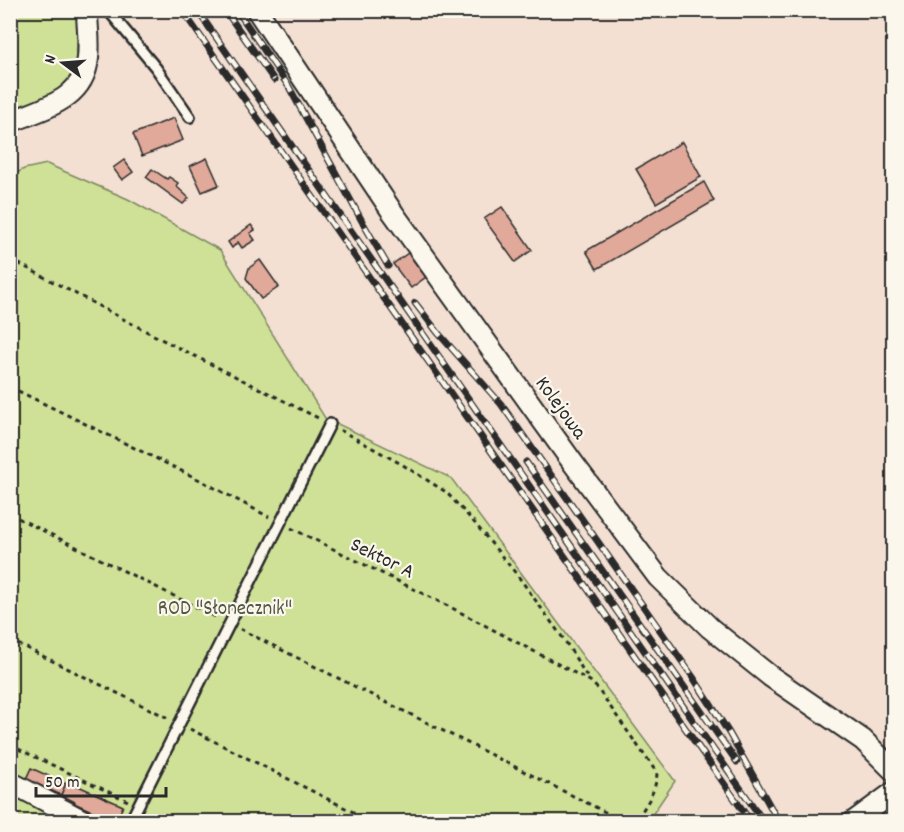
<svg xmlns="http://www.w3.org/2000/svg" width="904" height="832" font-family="Dekko,sans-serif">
  <rect width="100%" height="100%" fill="#f3e0d3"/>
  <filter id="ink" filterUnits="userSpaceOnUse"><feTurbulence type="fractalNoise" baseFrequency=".0167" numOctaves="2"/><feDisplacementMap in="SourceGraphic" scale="12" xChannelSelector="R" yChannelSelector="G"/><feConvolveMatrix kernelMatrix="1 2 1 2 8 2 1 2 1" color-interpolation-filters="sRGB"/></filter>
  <g filter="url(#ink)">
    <!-- green -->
    <g fill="#cee196" stroke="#7c8660" stroke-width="1.5">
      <polygon points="11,11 77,11 78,27 75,77 54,100 11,117"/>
      <polygon points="47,164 128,199 220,250 325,418 451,478 675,781 648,821 11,822 11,176 24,169"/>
    </g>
    <!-- building -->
    <g fill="#e1a999" stroke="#2b2b2b" stroke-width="1.5">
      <polygon points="174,118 183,140 142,156 133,134"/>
      <polygon points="682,142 701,177 656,203 636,169"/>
      <polygon points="207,158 219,185 202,192 190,166"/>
      <polygon points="124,160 133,172 122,180 113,168"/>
      <polygon points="152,169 167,179 169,177 178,183 176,186 189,198 183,204 146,177"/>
      <polygon points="704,182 714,201 597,269 586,251"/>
      <polygon points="502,207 532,250 515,262 484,219"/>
      <polygon points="251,225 255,230 250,233 255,240 242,248 238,242 232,248 228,242"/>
      <polygon points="408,253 426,277 411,288 393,264"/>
      <polygon points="260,260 279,287 261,299 246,278 249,268"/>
      <polygon points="31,768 66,784 61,795 26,779"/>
      <polygon points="67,781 123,806 116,822 74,803 75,802 61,795"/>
    </g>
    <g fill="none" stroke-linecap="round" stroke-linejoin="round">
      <!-- lane casing -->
      <g stroke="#2b2b2b" stroke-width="14">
        <g id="lane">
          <polyline points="108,10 156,68 190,117"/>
          <polyline points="130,822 330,424"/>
        </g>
      </g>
      <!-- street casing -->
      <g stroke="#2b2b2b" stroke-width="24">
        <g id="street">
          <polyline points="257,10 391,210 573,463 658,577 710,628 770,676 863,740 894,771"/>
          <path d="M10,122C44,108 84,100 88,58C90,42 87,26 87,10"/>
          <polyline points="10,782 86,822"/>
          <polyline points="853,822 894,792"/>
        </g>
      </g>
      <!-- path -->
      <g stroke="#2b2b2b" stroke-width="3" stroke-dasharray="4.5 4.5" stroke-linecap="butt">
        <polyline points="10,259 161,339 318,418"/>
        <polyline points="10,387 198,479 269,517"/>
        <polyline points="340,430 403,465 446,492 473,521 518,576 565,641 589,680"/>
        <polyline points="10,514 218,618"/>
        <path d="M291,528L454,609L590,681L597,688L657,773C656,793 645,806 635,822"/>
        <polyline points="240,629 625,822"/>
        <polyline points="10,640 168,718"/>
        <polyline points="190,729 373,822"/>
        <polyline points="10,745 128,801"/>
      </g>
      <!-- lane -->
      <use href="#lane" stroke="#fbf7ec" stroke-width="9"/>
      <!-- street -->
      <use href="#street" stroke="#fbf7ec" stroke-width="20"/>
      <!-- rail casing -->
      <g stroke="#2b2b2b" stroke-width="7">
        <g id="rail">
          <polyline points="182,10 751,822"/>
          <polyline points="197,10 764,822"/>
          <polyline points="225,10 274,80"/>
          <polyline points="237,10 289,87 363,223 388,266"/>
          <polyline points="415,303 439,334 501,404 693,677 729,733 779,822"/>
          <polyline points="526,462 737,762"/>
        </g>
      </g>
      <!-- rail -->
      <use href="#rail" stroke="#fbf7ec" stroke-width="4.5" stroke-dasharray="14" stroke-linecap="butt"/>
    </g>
  </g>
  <g text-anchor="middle" stroke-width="4.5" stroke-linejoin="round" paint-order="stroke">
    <!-- street labels -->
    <g font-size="21" fill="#2b2b2b" stroke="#fbf7ec">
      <text transform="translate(562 407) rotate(54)" y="7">Kolejowa</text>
      <text transform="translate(383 557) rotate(26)" y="7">Sektor A</text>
    </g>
    <!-- park labels -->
    <g font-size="21" fill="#545846" stroke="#fbf7ec">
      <text x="225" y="614">ROD "Słonecznik"</text>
    </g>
  </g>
  <!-- margin -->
  <rect width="904" height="832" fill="none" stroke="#fbf7ec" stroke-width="36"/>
  <rect x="18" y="18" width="868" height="796" fill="none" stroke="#2b2b2b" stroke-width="2" filter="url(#ink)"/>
  <!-- north arrow -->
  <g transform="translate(63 63) rotate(286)" stroke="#fbf7ec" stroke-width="4.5" paint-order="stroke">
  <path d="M0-4.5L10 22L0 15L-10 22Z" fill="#2b2b2b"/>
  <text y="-9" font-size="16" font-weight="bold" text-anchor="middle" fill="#2b2b2b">N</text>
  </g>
  <!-- scale -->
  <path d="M36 787v9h130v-9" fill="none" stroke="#2b2b2b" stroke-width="3"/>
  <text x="45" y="787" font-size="18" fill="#2b2b2b" stroke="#fbf7ec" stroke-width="4.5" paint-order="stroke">50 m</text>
</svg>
